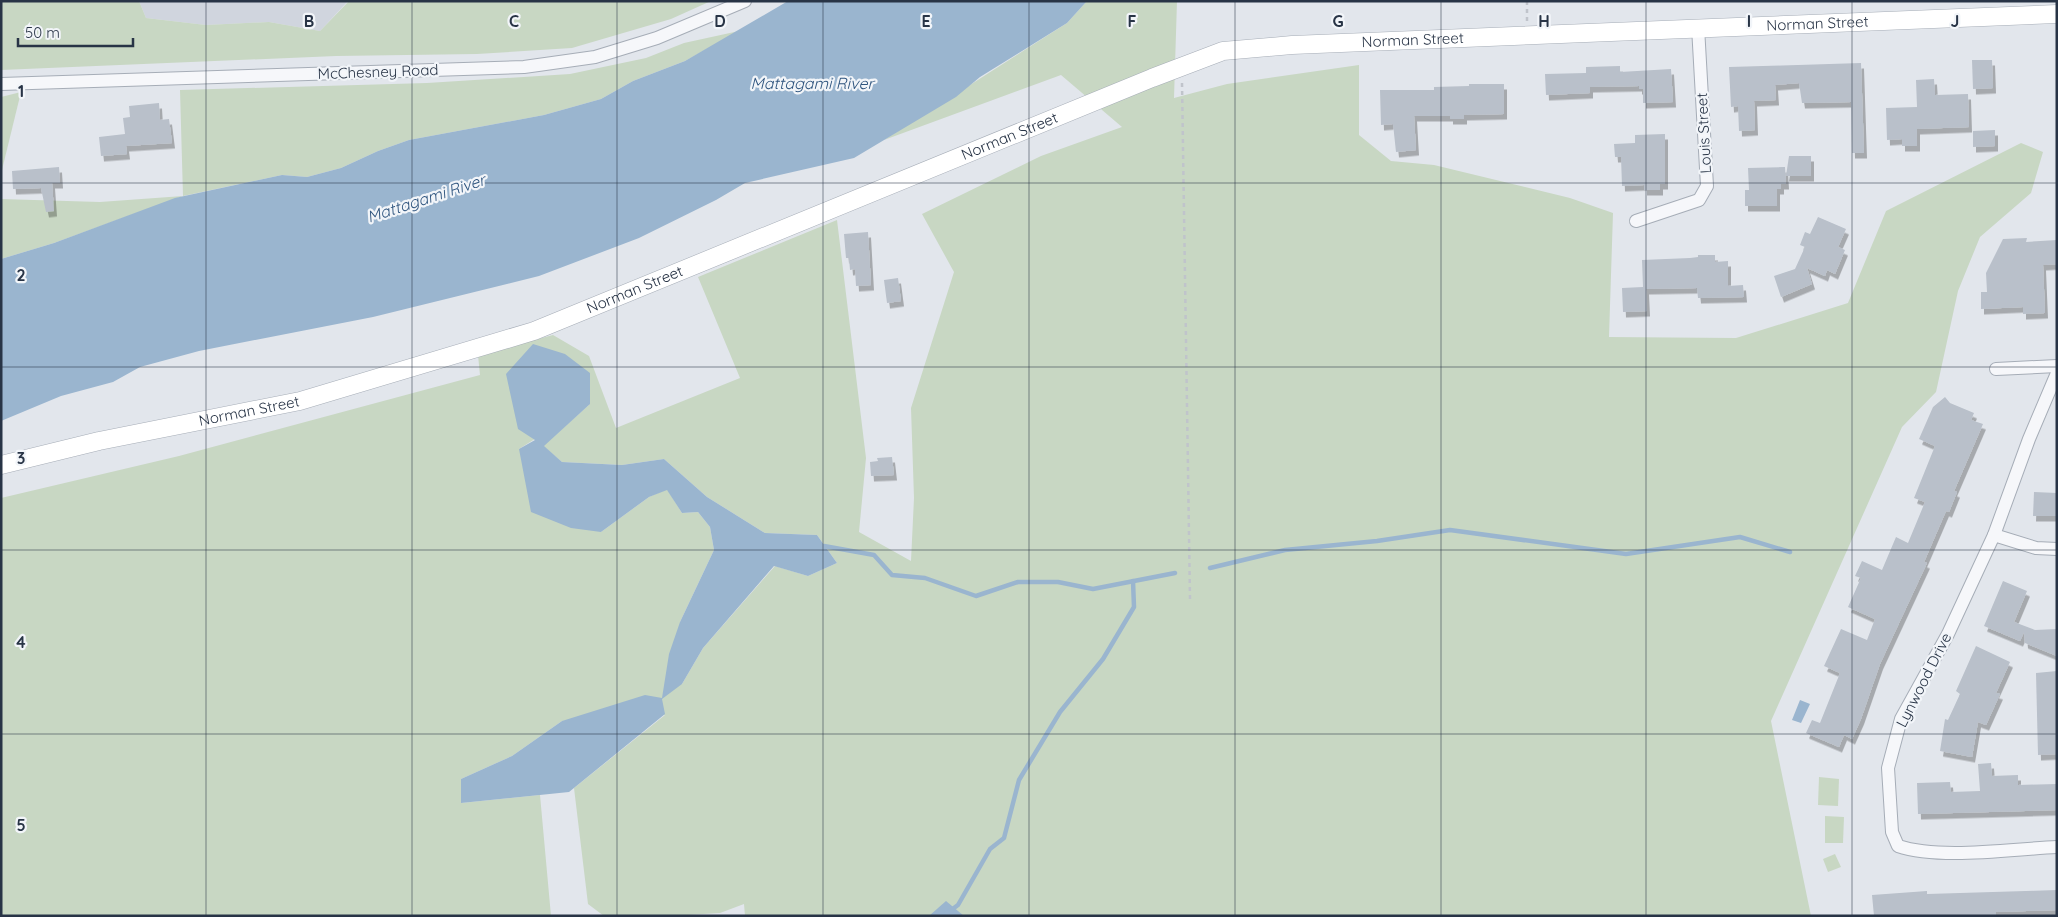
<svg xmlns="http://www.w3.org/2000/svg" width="2058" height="917" font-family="Quicksand,sans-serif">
  <defs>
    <filter id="shadow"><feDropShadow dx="3" dy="5.5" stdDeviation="0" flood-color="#0004"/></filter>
  </defs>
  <rect width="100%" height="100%" fill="#e2e6ec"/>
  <!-- built -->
  <polygon fill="#d0d5de" points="139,1 348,1 320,31 269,22 206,25 146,18"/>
  <!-- green -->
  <g fill="#c8d7c3" fill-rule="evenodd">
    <polygon points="1,1 139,1 146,18 206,25 269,22 320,31 349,1 711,1 671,19 572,48 477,54 336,56 1,70"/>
    <path d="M1087,1H1177L1174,98L1227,84L1359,65V135L1391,161L1434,165L1570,198L1613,213L1609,337L1736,338L1848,303L1886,211L2021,143L2043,152L2031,193L1980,237L1958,291L1936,392L1902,427L1771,721L1811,916H745L744,904L720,913L672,916H604L588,904L574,788L665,715L562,721L512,756L461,779V803L540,795L551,916H1V498L179,456L480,375L478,355L553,335L589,356L616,428L740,378L698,277L837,220L866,458L859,532L911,561L914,498L911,408L954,272L922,214L1041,156L1122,127L1061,75L884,140L1067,23ZM590,404L543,446L562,462L622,465L664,459L707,497L765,533L817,535L837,563L808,576L775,566L703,648L682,684L680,622L714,550L710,527L698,512L682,513L667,489L649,497L601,532L519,449Z"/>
    <polygon points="739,31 685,61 633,81 601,99 544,115 409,140 378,151 341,168 307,177 282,175 183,196 54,243 1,259 1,199 100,202 183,196 180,90 427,83 570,74 646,58 684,43"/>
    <polygon points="21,92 1,174 1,97"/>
    <polygon points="1819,777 1839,779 1838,806 1818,805"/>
    <polygon points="1825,816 1844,817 1843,843 1825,843"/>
    <polygon points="1835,854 1841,867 1828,872 1823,859"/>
  </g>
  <!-- water -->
  <g fill="#9ab5cf">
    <polygon points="788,1 1087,1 1067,23 980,77 956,97 854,158 745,183 716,200 639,238 539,276 373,317 199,351 140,367 113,382 61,396 1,421 1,259 54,243 175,198 282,175 307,177 341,168 378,151 409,140 544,115 601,99 633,81 685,61"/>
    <polygon points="533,344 565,354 590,373 590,404 544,446 562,462 622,465 664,459 707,497 765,533 817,535 837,563 808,576 774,566 703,648 682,684 662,699 665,714 569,792 461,803 461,779 512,756 562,721 645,695 662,698 669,654 680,622 714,550 710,527 698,512 682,513 667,490 649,497 601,532 571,528 531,512 519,449 535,440 518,429 506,374"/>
    <polygon points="1800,700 1810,704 1801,723 1792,720"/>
    <polygon points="946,901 964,916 929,916"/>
  </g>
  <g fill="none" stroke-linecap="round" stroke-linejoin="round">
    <!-- stream -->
    <g stroke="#9ab5cf" stroke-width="4.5">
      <polyline points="824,546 874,555 892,575 925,578 976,596 1018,582 1058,582 1093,589 1175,573"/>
      <polyline points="1210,568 1285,550 1377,541 1450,530 1626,554 1740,537 1790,552"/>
      <polyline points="943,916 958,905 990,849 1004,838 1019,780 1060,712 1103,659 1134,607 1133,581"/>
    </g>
  </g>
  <!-- building -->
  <g fill="#b9c0ca" filter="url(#shadow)">
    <polygon points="1972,60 1992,60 1993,88 1973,89"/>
    <polygon points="1861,63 1864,153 1852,153 1851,102 1802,103 1799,83 1775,85 1776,100 1754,101 1755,130 1739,131 1738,106 1731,107 1729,67"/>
    <polygon points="1620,66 1620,72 1671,69 1673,102 1643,103 1643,89 1639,89 1639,86 1590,87 1590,93 1546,95 1545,74 1586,73 1586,67"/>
    <polygon points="1934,79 1935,95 1968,94 1969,127 1917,129 1917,146 1902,146 1902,139 1887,140 1886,108 1917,107 1916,80"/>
    <polygon points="1469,84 1504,84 1504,114 1464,115 1464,119 1450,119 1450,116 1414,116 1416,150 1396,152 1393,124 1381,125 1380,90 1434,90 1434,87 1469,86"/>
    <polygon points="159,103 160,120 169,119 172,143 126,146 127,154 101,156 99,137 125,134 123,118 130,117 129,106"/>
    <polygon points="1995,130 1995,146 1973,147 1973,131"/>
    <polygon points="1665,134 1665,184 1660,184 1660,190 1644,190 1644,185 1622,186 1621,157 1615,157 1614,144 1635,143 1635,135"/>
    <polygon points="1789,156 1811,156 1811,176 1786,176"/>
    <polygon points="59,167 60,183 52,183 54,211 46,212 41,188 13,189 12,171"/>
    <polygon points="1785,167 1786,184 1781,184 1781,189 1777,189 1777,206 1745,206 1745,190 1749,190 1748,168"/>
    <polygon points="1818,217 1846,229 1838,247 1845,250 1835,274 1827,270 1825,276 1807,268 1812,284 1781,297 1774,276 1795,269 1805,247 1800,245 1805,232 1810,234"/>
    <polygon points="868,232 871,285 856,286 855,269 850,270 849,258 846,258 844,234"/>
    <polygon points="2027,238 2026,242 2057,240 2057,264 2043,265 2045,313 2023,314 2023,307 1981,309 1981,292 1987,292 1986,273 2003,239"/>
    <polygon points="1698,255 1715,255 1715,262 1728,261 1728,286 1743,285 1744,297 1698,298 1697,288 1646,289 1647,311 1623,312 1622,288 1643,287 1642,260 1690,258 1698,257"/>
    <polygon points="898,278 901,301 887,303 884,280"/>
    <polygon points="1945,397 1950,403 1974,413 1971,420 1983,424 1954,491 1957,492 1949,512 1946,511 1924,562 1927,563 1880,664 1861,719 1852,739 1844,735 1839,747 1806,733 1812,720 1820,723 1840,673 1824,666 1841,629 1867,640 1875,619 1848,607 1861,578 1855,576 1862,561 1882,570 1896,537 1908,543 1925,502 1914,498 1935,446 1919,439 1933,407"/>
    <polygon points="892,457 894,475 871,476 870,462 878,461 877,458"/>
    <polygon points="2034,492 2057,493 2057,516 2033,516"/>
    <polygon points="2003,581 2027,591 2014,622 2035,630 2057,629 2057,656 2025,643 2024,632 2020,641 1984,626"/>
    <polygon points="1976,646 2010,662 1996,693 2000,694 1986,725 1978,722 1972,757 1940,751 1945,719 1948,720 1960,694 1956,691"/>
    <polygon points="2057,671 2057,754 2038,755 2036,673"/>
    <polygon points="1991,763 1992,776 2018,775 2018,785 2057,784 2057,810 1918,814 1917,783 1950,782 1951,792 1980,791 1978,764"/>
    <polygon points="2057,890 2057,910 1996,912 1996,916 1874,916 1872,895 1927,891 1927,894"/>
  </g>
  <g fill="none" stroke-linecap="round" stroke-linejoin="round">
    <!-- street casing -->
    <g stroke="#a6adb7" stroke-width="14">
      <g id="street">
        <polyline points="1,84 524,67 595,57 657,38 745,1"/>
        <polyline points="1636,221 1699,200 1707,186 1698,27"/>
        <polyline points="1996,369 2057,366"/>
        <path d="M2057,373L2029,439L1994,535L1948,634L1901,719L1888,768L1892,832L1898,846C1940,860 2011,849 2057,847"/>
        <polyline points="1994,535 2036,548 2057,549"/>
      </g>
    </g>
    <!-- secondary casing -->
    <g stroke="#a6adb7" stroke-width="19">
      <g id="secondary">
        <path id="s1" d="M1,465L99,441L300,401L534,331L1152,78L1223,51L1292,45L2057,14"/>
      </g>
    </g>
    <!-- path -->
    <g stroke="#c0c4cb" stroke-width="2.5" stroke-dasharray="4 4" stroke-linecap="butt">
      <polyline points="1527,21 1527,1"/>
      <polyline points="1182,83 1190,599"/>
    </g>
    <!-- street -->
    <use href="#street" stroke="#f6f7fa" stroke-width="12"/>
    <!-- secondary -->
    <use href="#secondary" stroke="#fff" stroke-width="18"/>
  </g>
  <!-- grid -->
  <path fill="none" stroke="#283446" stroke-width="1" stroke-opacity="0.55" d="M206,1V916M412,1V916M617,1V916M823,1V916M1029,1V916M1235,1V916M1441,1V916M1646,1V916M1852,1V916M1,183H2057M1,367H2057M1,550H2057M1,734H2057"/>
  <g text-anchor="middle" stroke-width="4.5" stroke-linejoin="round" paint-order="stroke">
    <!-- street labels -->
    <g font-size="15" fill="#283446" stroke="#f2f5f9">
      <text dy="5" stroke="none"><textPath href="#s1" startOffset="1889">Norman Street</textPath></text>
      <text dy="5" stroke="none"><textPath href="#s1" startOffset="1484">Norman Street</textPath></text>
      <text transform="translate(378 72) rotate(-2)" y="5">McChesney Road</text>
      <text transform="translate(1704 133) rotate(-93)" y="5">Louis Street</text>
      <text dy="5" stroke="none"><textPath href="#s1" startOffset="1064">Norman Street</textPath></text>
      <text dy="5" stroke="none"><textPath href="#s1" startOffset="659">Norman Street</textPath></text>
      <text dy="5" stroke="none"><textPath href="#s1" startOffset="254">Norman Street</textPath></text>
      <text transform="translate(1924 680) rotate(-63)" y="5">Lynwood Drive</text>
    </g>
    <!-- water labels -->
    <g font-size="16" font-style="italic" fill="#2e547e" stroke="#f2f5f9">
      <text x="812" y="89">Mattagami River</text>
      <text transform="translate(426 198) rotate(-18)" y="6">Mattagami River</text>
    </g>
  </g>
  <g font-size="16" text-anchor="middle" font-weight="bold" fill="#283446" stroke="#f2f5f9" stroke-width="4.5" stroke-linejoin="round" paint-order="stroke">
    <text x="309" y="27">B</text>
    <text x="514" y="27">C</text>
    <text x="720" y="27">D</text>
    <text x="926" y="27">E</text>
    <text x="1132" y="27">F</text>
    <text x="1338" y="27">G</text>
    <text x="1544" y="27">H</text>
    <text x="1749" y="27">I</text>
    <text x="1955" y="27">J</text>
    <text x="21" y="97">1</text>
    <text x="21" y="281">2</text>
    <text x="21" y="464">3</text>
    <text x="21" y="648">4</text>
    <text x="21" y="831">5</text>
  </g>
  <!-- border -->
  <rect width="2058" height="917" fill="none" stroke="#283446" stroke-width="5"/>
  <!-- scale -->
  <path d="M18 38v8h115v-8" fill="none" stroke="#283446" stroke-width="2.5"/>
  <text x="25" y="38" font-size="15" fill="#283446" stroke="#f2f5f9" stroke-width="4" paint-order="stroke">50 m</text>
</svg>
